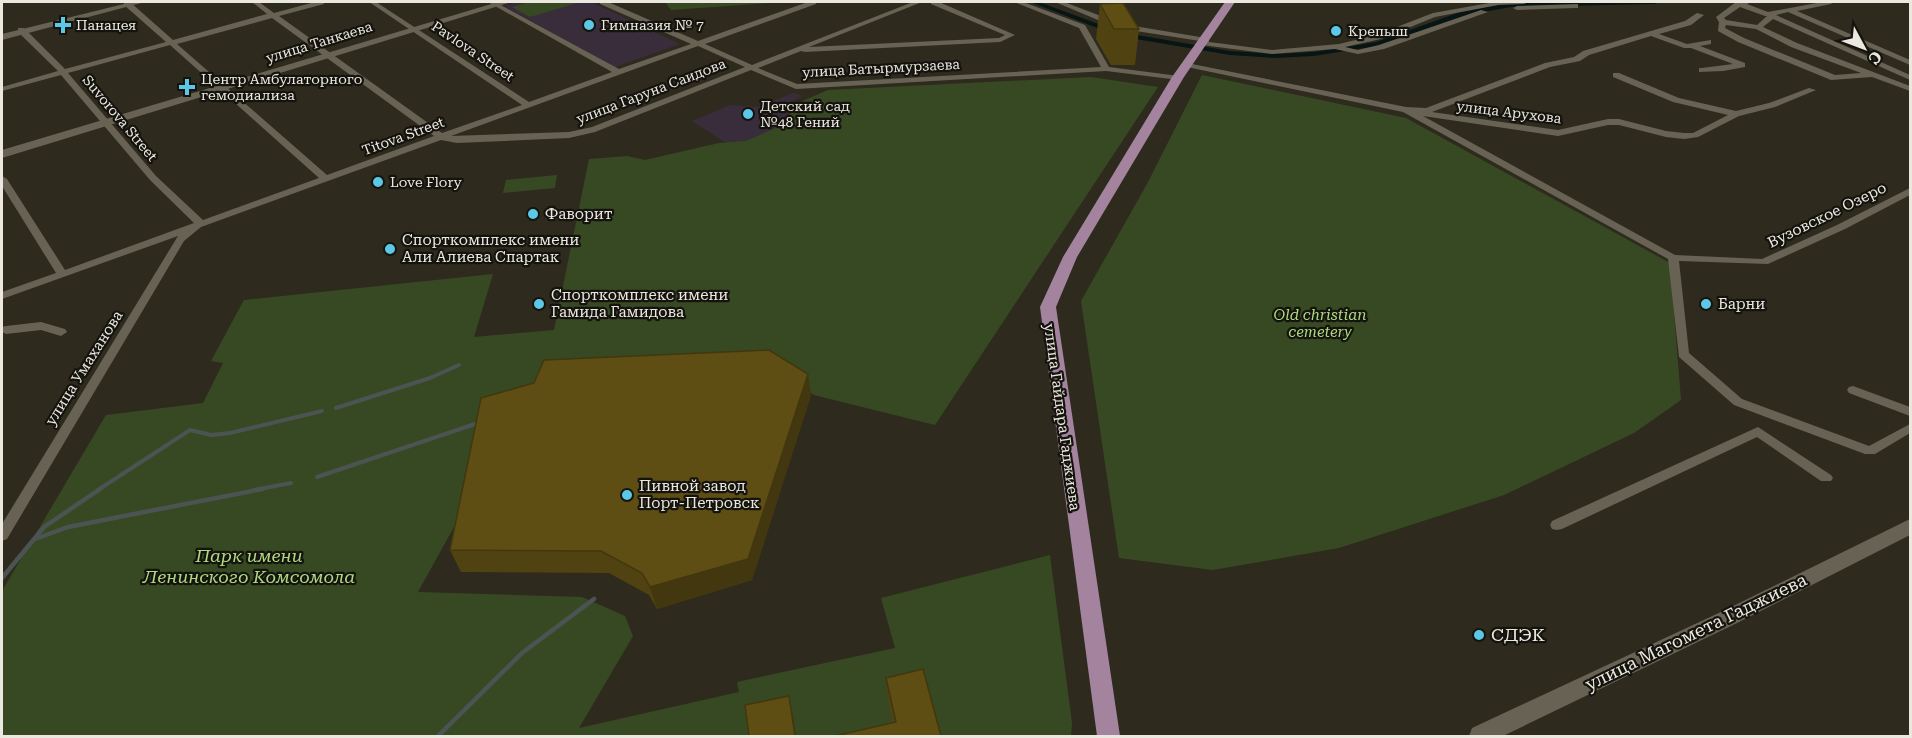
<svg xmlns="http://www.w3.org/2000/svg" width="1912" height="738" font-family="'Roboto Serif',serif">
  <rect width="100%" height="100%" fill="#2e2b1e"/>
  <!-- education -->
  <g fill="#392d3c">
    <polygon points="518,2 591,2 680,44 615,67 504,6"/>
    <polygon points="793,93 803,96 781,106 794,122 734,148 692,121 730,105 758,107"/>
  </g>
  <!-- green -->
  <g fill="#374923">
    <polygon points="530,2 580,2 530,17 512,7"/>
    <polygon points="665,2 785,2 671,10"/>
    <polygon points="1202,75 1406,118 1670,263 1681,400 1634,433 1504,495 1339,548 1213,570 1119,558 1081,301 1147,184"/>
    <polygon points="1091,77 1158,87 935,425 814,395 771,368 465,507 418,592 582,597 625,616 633,636 579,728 739,692 737,682 895,648 881,598 1050,555 1072,723 1071,736 2,736 2,591 106,415 203,403 223,363 211,361 244,300 493,274 474,337 554,330 589,159 627,156 645,160 719,143 746,141 794,120 786,108 828,90"/>
    <polygon points="557,175 555,188 503,193 506,180"/>
  </g>
  <g fill="none" stroke-linecap="round" stroke-linejoin="round">
    <!-- stream-far1 -->
    <g stroke="#4b5452" stroke-width="4">
      <polyline points="336,408 430,378 459,365"/>
      <polyline points="317,477 478,423"/>
      <polyline points="98,490 190,430 211,435 230,433 322,411"/>
      <polyline points="254,490 291,483"/>
    </g>
    <!-- stream -->
    <g stroke="#4b5452" stroke-width="4.5">
      <polyline points="35,539 68,527 262,489"/>
      <polyline points="2,578 44,527 100,489"/>
      <polyline points="438,736 522,653 594,599"/>
    </g>
    <!-- canal -->
    <polygon fill="#071515" fill-rule="evenodd" points="1030,2 1039,2 1120,32 1230,51 1274,54 1314,52 1376,42 1463,11 1511,3 1659,2 1655,4 1511,7 1468,15 1377,46 1314,56 1274,58 1230,55 1118,36"/>
    <!-- minor -->
    <g fill="#676254" fill-rule="evenodd">
      <path d="M124,2H130L173,40L267,14L252,2H259L274,13L315,2H324V4L279,16L442,133L522,105L369,2H376L529,102L612,72L488,2H495L619,69L691,44L600,4V2H608L698,41L808,2H816V4L705,44L752,65L913,2H922L809,47L999,38L1005,35L931,4V2H939L1015,35L1000,42L805,52L801,51L758,68L797,84L1101,67L1079,28L1014,2H1023L1085,25L1109,67L1179,76L1183,78L1179,80L1106,71L796,89L751,70L595,132L569,138L457,143L441,140L201,227L184,241L7,539L2,541V524L178,236L2,299V292L56,273L2,186V176L7,179L65,270L194,223L150,180L61,75L2,91V87L58,71L18,32V28H24L65,69L166,42L124,5ZM272,18L434,136L327,175L177,44ZM170,45L319,178L203,220L156,176L68,73ZM698,46L745,67L592,127L569,132L451,136Z"/>
      <polygon points="1055,2 1064,2 1122,24 1206,38 1209,38 1209,42 1272,50 1339,44 1376,35 1433,13 1495,2 1528,2 1524,4 1498,5 1435,17 1381,39 1345,47 1358,50 1379,45 1481,10 1488,12 1384,49 1358,54 1335,49 1272,54 1202,45 1198,43 1200,41 1117,28"/>
      <path d="M1736,2H1751L1747,4L1768,12L1822,2H1834L1831,4L1797,11L1910,60V65L1788,12L1776,15L1910,75V80L1773,19L1763,27L1797,43L1910,86V91L1872,77L1831,80L1738,42L1718,31L1719,22L1716,17ZM1740,7L1765,16H1767L1757,25L1726,20L1724,18ZM1726,25L1756,29L1791,47L1861,73L1835,75L1744,38L1725,28Z"/>
      <polygon points="1578,4 1578,8 1575,8 1517,10 1513,8 1517,6"/>
      <polygon points="1697,13 1704,15 1691,25 1659,34 1687,44 1711,40 1711,44 1700,46 1745,63 1745,67 1723,71 1699,72 1699,68 1702,68 1733,64 1691,48 1684,48 1651,36 1589,55 1580,61 1550,67 1432,112 1558,130 1608,119 1619,119 1666,131 1684,133 1693,133 1728,115 1673,102 1613,77 1613,73 1619,73 1679,98 1736,111 1769,103 1809,88 1816,90 1775,107 1739,116 1698,137 1684,139 1666,137 1619,125 1608,125 1558,136 1423,116 1675,255 1762,259 1837,225 1910,188 1910,195 1845,229 1768,264 1679,261 1689,353 1742,399 1869,446 1910,424 1910,433 1875,454 1865,454 1734,405 1679,357 1668,259 1403,112 1187,67 1183,65 1187,63 1406,107 1426,108 1545,63 1574,57 1583,51 1685,21"/>
      <polygon points="41,322 65,329 67,332 61,336 41,330 6,334 2,332 2,327 6,326"/>
      <polygon points="1853,386 1910,407 1910,416 1849,393 1847,390 1849,387"/>
      <polygon points="1758,427 1831,475 1833,478 1831,481 1821,481 1757,437 1562,529 1557,530 1552,529 1550,525 1552,521"/>
    </g>
    <!-- tertiary -->
    <polygon fill="#676254" fill-rule="evenodd" points="132,2 145,2 2,40 2,34"/>
    <!-- secondary -->
    <g fill="#676254" fill-rule="evenodd">
      <polygon points="498,2 512,2 2,158 2,150"/>
      <polygon points="1910,519 1910,535 1737,623 1503,736 1469,736 1472,728 1723,611"/>
    </g>
    <!-- primary -->
    <polygon fill="#a3839e" fill-rule="evenodd" points="1225,2 1235,2 1184,77 1077,257 1056,307 1120,736 1097,736 1040,307 1063,257 1172,77"/>
  </g>
  <!-- wall -->
  <g fill="#514311">
    <polygon points="1100,4 1139,29 1135,65 1111,65 1096,39"/>
    <polygon points="811,395 752,580 657,609 649,595 609,573 461,572 450,550"/>
    <polygon points="886,678 941,736 893,723 888,699"/>
  </g>
  <!-- shaded-wall -->
  <g fill="#42370e">
    <polygon points="808,374 811,395 752,580 657,609 650,587"/>
    <polygon points="789,696 793,717 796,736 795,736"/>
  </g>
  <!-- building -->
  <g fill="#5e4e14" stroke="#42370e" stroke-width="1.5">
    <polygon points="1123,3 1139,29 1114,29 1100,4"/>
    <polygon points="769,350 808,374 748,559 650,587 642,573 601,551 450,550 481,398 534,383 544,360"/>
    <polygon points="923,669 941,736 835,736 896,722 886,678"/>
    <polygon points="789,696 795,736 749,736 745,705"/>
  </g>
  <!-- markers -->
  <g fill="#5bc8e7" stroke="#15130d" stroke-width="2">
    <path d="M60 16h6v6h6v6h-6v6h-6v-6h-6v-6h6z"/>
    <circle cx="589" cy="25" r="6"/>
    <circle cx="1336" cy="31" r="6"/>
    <path d="M184 78h6v6h6v6h-6v6h-6v-6h-6v-6h6z"/>
    <circle cx="748" cy="114" r="6"/>
    <circle cx="378" cy="182" r="6"/>
    <circle cx="533" cy="214" r="6"/>
    <circle cx="390" cy="249" r="6"/>
    <circle cx="539" cy="304" r="6"/>
    <circle cx="1706" cy="304" r="6"/>
    <circle cx="627" cy="495" r="6"/>
    <circle cx="1479" cy="635" r="6"/>
  </g>
  <g text-anchor="middle" stroke-width="4.5" stroke-linejoin="round" paint-order="stroke">
    <!-- far-poi labels -->
    <g font-size="14" fill="#ebe8e0" stroke="#15130d" text-anchor="start">
      <text x="76" y="30">Панацея</text>
      <text x="601" y="30">Гимназия № 7</text>
      <text x="1348" y="36">Крепыш</text>
      <text x="201" y="84">Центр Амбулаторного<tspan x="201" dy="16">гемодиализа</tspan></text>
      <text x="760" y="111">Детский сад<tspan x="760" dy="16">№48 Гений</tspan></text>
      <text x="390" y="187">Love Flory</text>
    </g>
    <!-- far-street labels -->
    <g font-size="14" fill="#ebe8e0" stroke="#15130d">
      <text transform="translate(319 42) rotate(-17)" y="5">улица Танкаева</text>
      <text transform="translate(473 51) rotate(34)" y="5">Pavlova Street</text>
      <text transform="translate(881 68) rotate(-3)" y="5">улица Батырмурзаева</text>
      <text transform="translate(651 91) rotate(-21)" y="5">улица Гаруна Саидова</text>
      <text transform="translate(1509 112) rotate(7)" y="5">улица Арухова</text>
      <text transform="translate(120 118) rotate(50)" y="5">Suvorova Street</text>
      <text transform="translate(403 136) rotate(-20)" y="5">Titova Street</text>
    </g>
    <!-- poi labels -->
    <g font-size="15" fill="#ebe8e0" stroke="#15130d" text-anchor="start">
      <text x="545" y="219">Фаворит</text>
      <text x="402" y="245">Спорткомплекс имени<tspan x="402" dy="17">Али Алиева Спартак</tspan></text>
      <text x="551" y="300">Спорткомплекс имени<tspan x="551" dy="17">Гамида Гамидова</tspan></text>
      <text x="1718" y="309">Барни</text>
      <text x="639" y="491">Пивной завод<tspan x="639" dy="17">Порт-Петровск</tspan></text>
    </g>
    <!-- street labels -->
    <g font-size="15" fill="#ebe8e0" stroke="#15130d">
      <text transform="translate(1827 215) rotate(-26)" y="5">Вузовское Озеро</text>
      <text transform="translate(84 368) rotate(-58)" y="5">улица Умаханова</text>
      <text transform="translate(1062 417) rotate(82)" y="5">улица Гайдара Гаджиева</text>
    </g>
    <!-- park labels -->
    <g font-size="15" font-style="italic" fill="#adda80" stroke="#15130d">
      <text x="1320" y="320">Old сhristian<tspan x="1320" dy="17">cemetery</tspan></text>
    </g>
    <!-- near-park labels -->
    <g font-size="18" font-style="italic" fill="#adda80" stroke="#15130d">
      <text x="249" y="562">Парк имени<tspan x="249" dy="21">Ленинского Комсомола</tspan></text>
    </g>
    <!-- near-street labels -->
    <g font-size="18" fill="#ebe8e0" stroke="#15130d">
      <text transform="translate(1696 632) rotate(-26)" y="6">улица Магомета Гаджиева</text>
    </g>
    <!-- near-poi labels -->
    <g font-size="18" fill="#ebe8e0" stroke="#15130d" text-anchor="start">
      <text x="1491" y="641">СДЭК</text>
    </g>
  </g>
  <!-- border -->
  <rect width="1912" height="738" fill="none" stroke="#ebe8e0" stroke-width="6"/>
  <!-- north arrow -->
  <g transform="translate(1864 48) rotate(131)" stroke="#15130d" stroke-width="4.5" paint-order="stroke">
  <path d="M0-4.5L10 22L0 15L-10 22Z" fill="#ebe8e0"/>
  <text y="-9" font-size="16" font-weight="bold" text-anchor="middle" fill="#ebe8e0">С</text>
  </g>
</svg>
